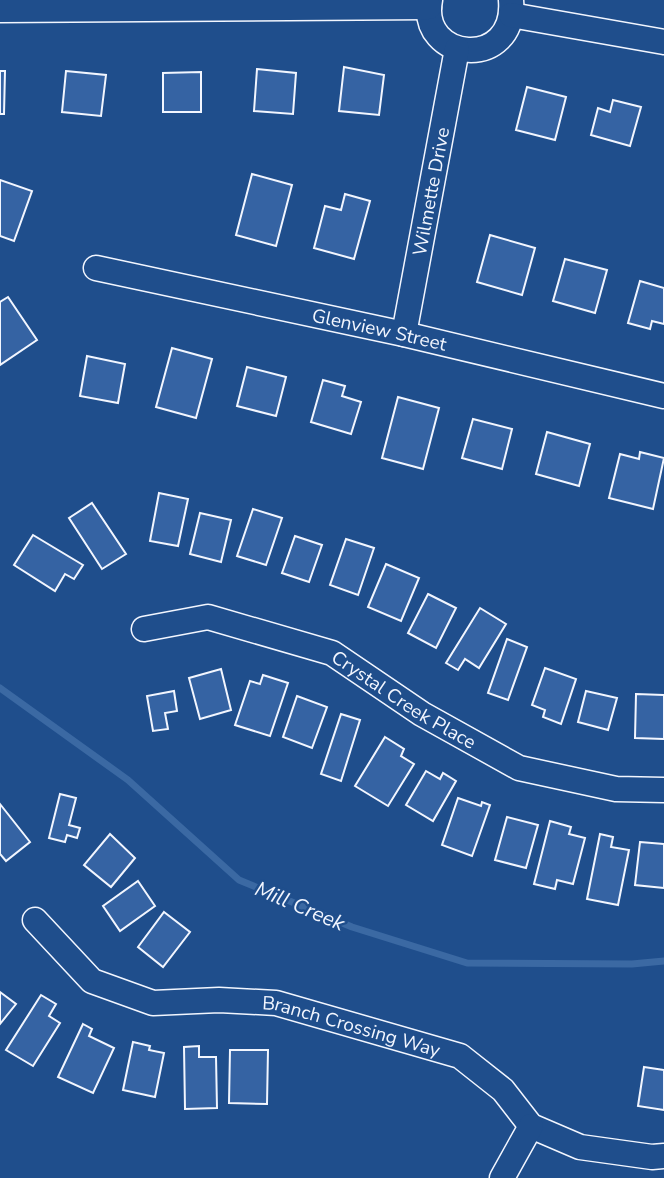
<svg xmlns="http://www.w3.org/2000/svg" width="664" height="1178" font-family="'Nunito Sans',sans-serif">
  <rect width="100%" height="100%" fill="#1f4e8c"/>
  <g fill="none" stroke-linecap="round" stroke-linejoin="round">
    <!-- stream -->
    <polyline stroke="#3b69a3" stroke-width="7" points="0,688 128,780 239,880 352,927 467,963 632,964 664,961"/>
  </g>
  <!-- building -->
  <g fill="#3563a3" stroke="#f2f6ff" stroke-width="2">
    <polygon points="344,67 384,75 379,115 339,111"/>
    <polygon points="257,69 296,73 293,114 254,111"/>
    <polygon points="0,71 5,71 4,114 0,114"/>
    <polygon points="66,71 106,75 101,116 62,112"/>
    <polygon points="201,72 201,112 163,112 163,73"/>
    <polygon points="527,87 566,97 555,140 516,130"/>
    <polygon points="613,100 641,107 630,146 591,135 598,108 610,112"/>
    <polygon points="252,174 292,185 276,246 236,235"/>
    <polygon points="0,180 32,191 14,241 0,236"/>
    <polygon points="345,194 370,201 354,259 314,248 325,206 341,210"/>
    <polygon points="490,235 535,248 522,295 477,282"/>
    <polygon points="565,259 607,270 595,313 553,301"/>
    <polygon points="640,281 664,288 664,324 652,321 650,329 628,323"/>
    <polygon points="8,297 37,340 0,365 0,302"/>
    <polygon points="172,348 212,359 196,418 156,407"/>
    <polygon points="87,356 125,364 118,403 80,396"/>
    <polygon points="247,367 286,377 276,416 237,406"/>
    <polygon points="323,380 345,386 342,396 361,402 351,434 311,422"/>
    <polygon points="398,397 439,408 423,469 382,458"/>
    <polygon points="473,419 512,429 502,469 462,458"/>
    <polygon points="547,432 590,444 579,486 536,474"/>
    <polygon points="640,452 664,458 653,509 609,498 620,454 639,459"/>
    <polygon points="159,493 188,499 178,546 150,541"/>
    <polygon points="92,503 126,554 102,569 69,518"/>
    <polygon points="253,509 282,518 266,565 237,556"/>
    <polygon points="200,513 231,520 221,562 190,554"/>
    <polygon points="33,535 83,565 74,579 65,574 55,591 14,565"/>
    <polygon points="295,536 322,545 309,582 282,573"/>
    <polygon points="346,539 374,548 358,595 330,585"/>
    <polygon points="386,564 419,578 401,621 368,607"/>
    <polygon points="428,594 456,608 436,648 408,633"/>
    <polygon points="480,608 506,624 479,668 465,659 458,670 446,663"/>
    <polygon points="507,639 527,647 508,700 488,693"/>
    <polygon points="545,668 576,679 561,724 543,717 545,710 532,705"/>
    <polygon points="221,669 231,710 200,719 189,678"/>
    <polygon points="263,675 288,683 270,736 235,725 250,681 260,684"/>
    <polygon points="174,691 177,711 165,713 168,729 153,731 147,696"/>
    <polygon points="586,691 617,698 608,730 578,722"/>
    <polygon points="636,694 664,695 664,739 635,738"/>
    <polygon points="297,696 327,707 312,748 283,737"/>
    <polygon points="341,714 360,720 341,781 321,774"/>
    <polygon points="385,737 404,749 401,756 414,764 388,806 355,786"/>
    <polygon points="426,771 440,779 443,773 456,781 433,821 406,805"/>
    <polygon points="60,794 76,798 69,825 80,828 77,838 67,835 65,842 49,838"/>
    <polygon points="458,798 481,806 482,802 490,805 472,856 442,845"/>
    <polygon points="0,804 30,842 6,861 0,854"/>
    <polygon points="507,817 538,825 526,868 495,860"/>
    <polygon points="550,821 571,827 569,834 585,838 573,884 557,880 555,889 534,884"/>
    <polygon points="110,834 135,858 111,887 84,865"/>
    <polygon points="600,834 613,837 611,847 629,850 618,905 587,899"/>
    <polygon points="640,842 664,844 664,888 635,885"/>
    <polygon points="138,881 155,906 120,931 103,906"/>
    <polygon points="164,912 190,932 163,967 138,947"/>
    <polygon points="0,992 16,1004 0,1024"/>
    <polygon points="41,995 56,1004 49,1016 60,1023 33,1066 6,1050"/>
    <polygon points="83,1024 92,1029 89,1036 114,1048 93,1093 58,1077"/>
    <polygon points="133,1042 150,1046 149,1050 164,1053 155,1097 123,1090"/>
    <polygon points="199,1046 199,1057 216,1057 217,1108 185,1109 184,1047"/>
    <polygon points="230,1050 268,1050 267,1104 229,1103"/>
    <polygon points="644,1067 664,1070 664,1110 638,1106"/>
  </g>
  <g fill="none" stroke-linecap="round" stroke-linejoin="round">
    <!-- minor casing -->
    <g stroke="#f2f6ff" stroke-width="27">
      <g id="minor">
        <path d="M430,0C418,62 517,71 511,0"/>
        <polyline points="0,10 429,7"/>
        <polyline points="511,15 664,42"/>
        <path id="s1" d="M96,268L404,334L664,396"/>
        <path id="s2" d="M404,334L457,49"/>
        <path id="s3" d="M144,629L208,617L332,653L422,714L519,768L616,789L664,790"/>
        <path id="s4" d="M35,920L92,981L153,1003L219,1000L276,1003L460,1056L503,1090L531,1126L580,1147L652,1157L664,1156"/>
        <polyline points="502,1178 531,1126"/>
      </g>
    </g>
    <!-- minor -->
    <use href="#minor" stroke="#1f4e8c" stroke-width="24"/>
  </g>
  <g text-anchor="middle" stroke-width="5" stroke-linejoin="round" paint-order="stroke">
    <!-- street labels -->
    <g font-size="19" fill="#f2f6ff" stroke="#1f4e8c">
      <text dy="7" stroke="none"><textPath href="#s2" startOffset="145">Wilmette Drive</textPath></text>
      <text dy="7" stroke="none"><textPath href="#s1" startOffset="290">Glenview Street</textPath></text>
      <text dy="7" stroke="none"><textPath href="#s3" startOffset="280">Crystal Creek Place</textPath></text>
      <text dy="7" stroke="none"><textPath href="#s4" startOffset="350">Branch Crossing Way</textPath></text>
    </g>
    <!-- water labels -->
    <g font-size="21" font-style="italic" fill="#f2f6ff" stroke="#1f4e8c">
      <text transform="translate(300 906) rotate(23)" y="7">Mill Creek</text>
    </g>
  </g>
</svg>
